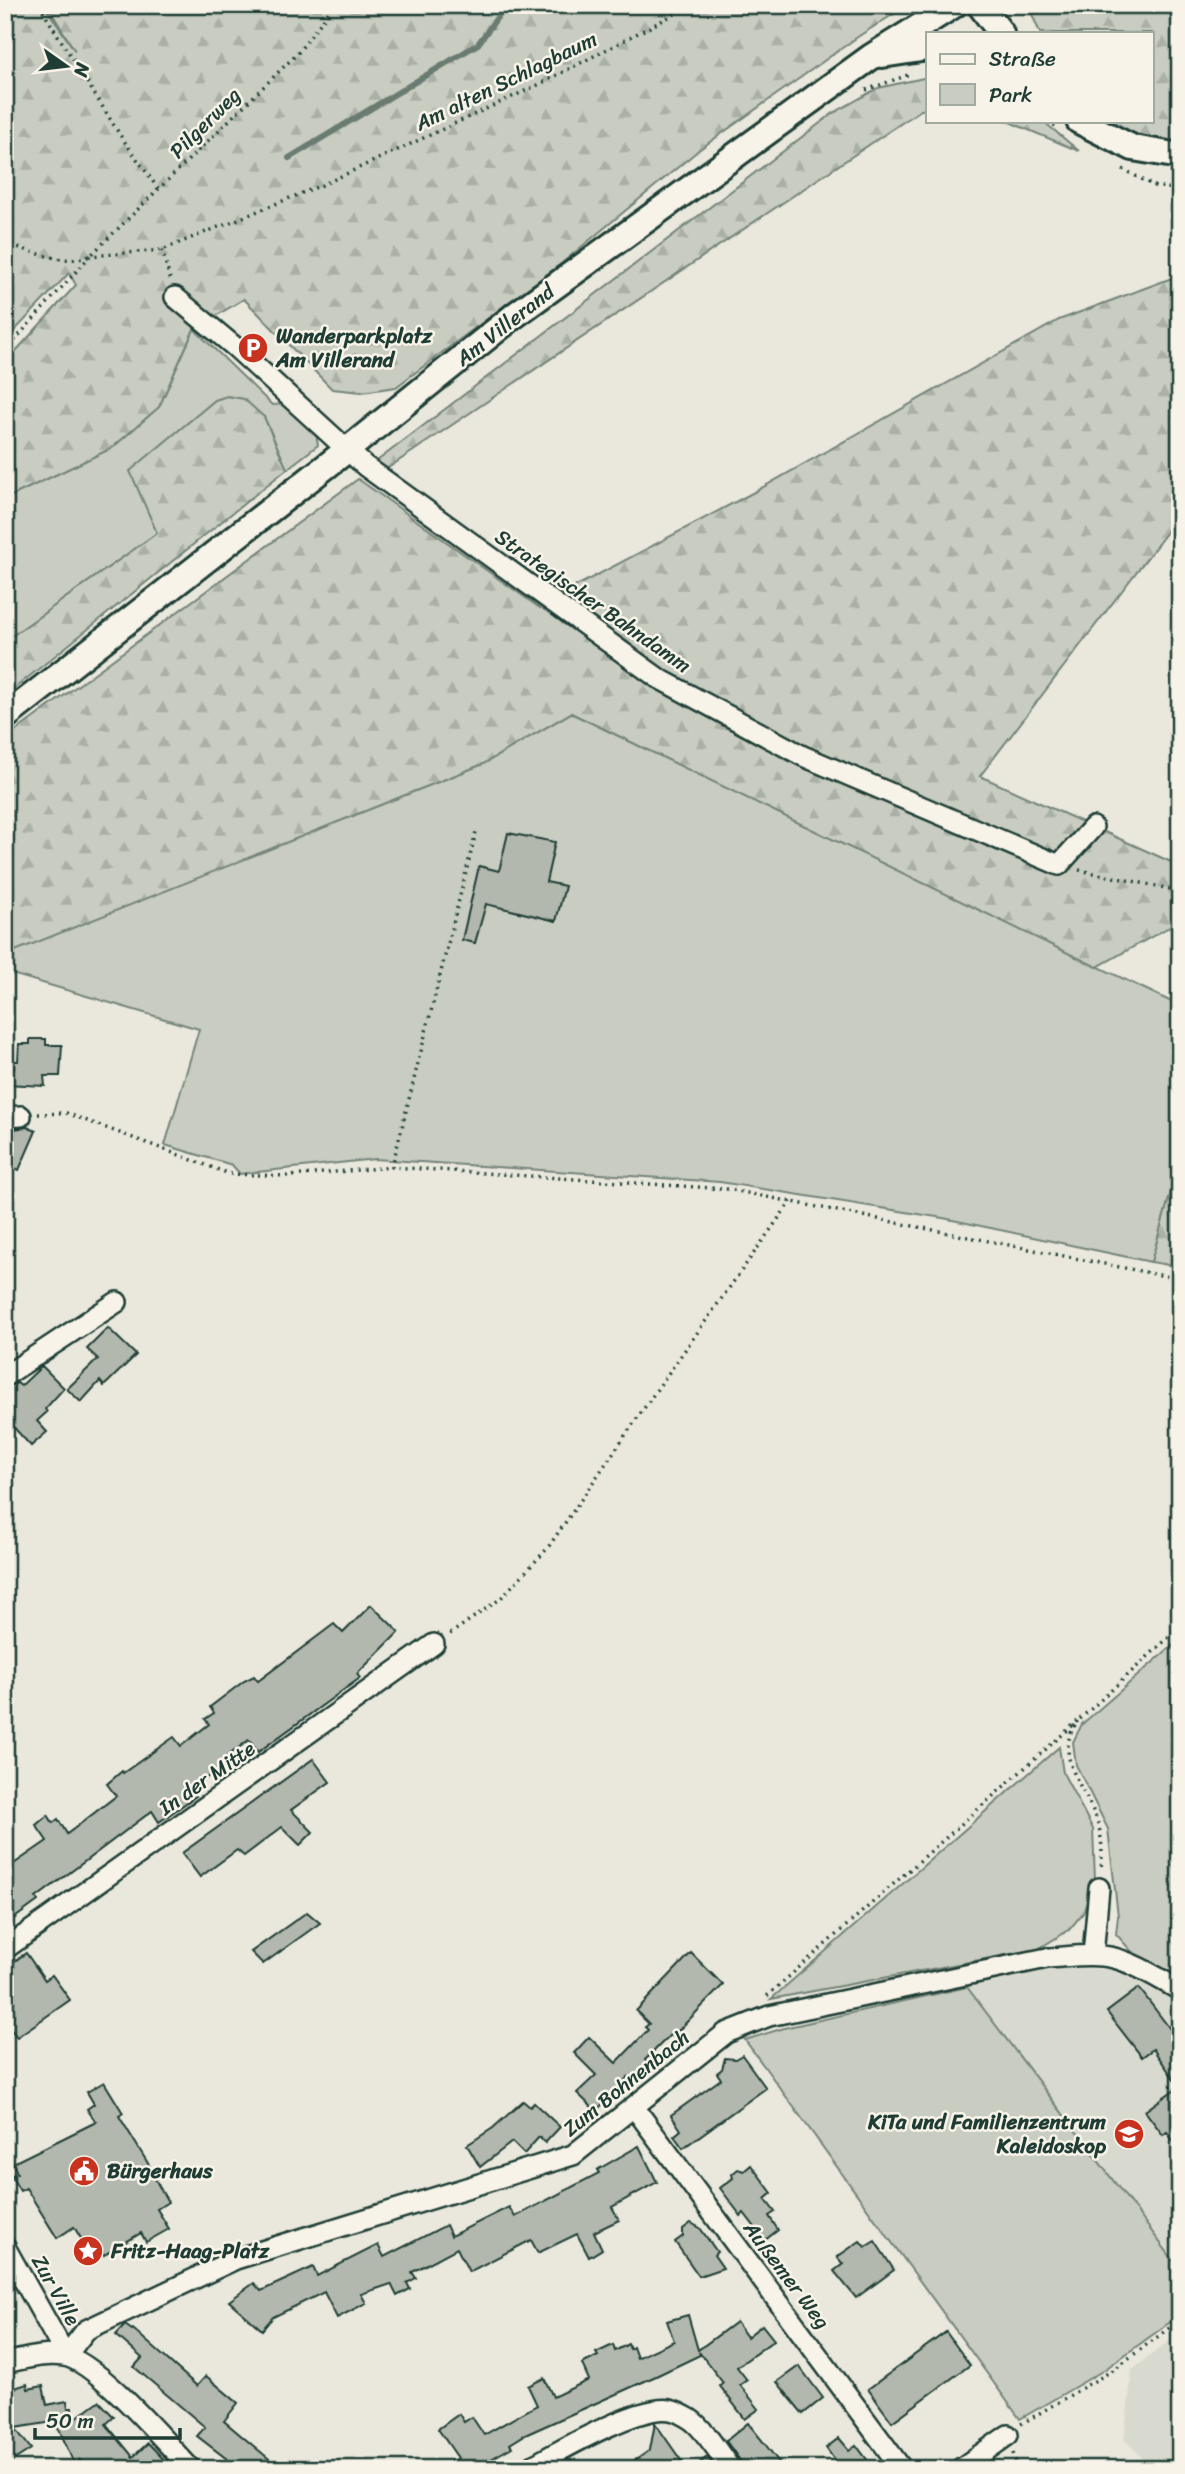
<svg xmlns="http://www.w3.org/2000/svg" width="1185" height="2474" font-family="Sriracha,sans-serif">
  <defs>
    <pattern id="forest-firs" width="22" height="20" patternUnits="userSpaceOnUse" patternTransform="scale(1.75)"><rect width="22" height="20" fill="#c8ccc1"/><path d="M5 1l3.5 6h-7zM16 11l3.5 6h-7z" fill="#abb0a6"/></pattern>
  </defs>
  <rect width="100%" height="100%" fill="#eae8dd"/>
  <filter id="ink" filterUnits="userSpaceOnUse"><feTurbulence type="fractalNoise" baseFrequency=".0143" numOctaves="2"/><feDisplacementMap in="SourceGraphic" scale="14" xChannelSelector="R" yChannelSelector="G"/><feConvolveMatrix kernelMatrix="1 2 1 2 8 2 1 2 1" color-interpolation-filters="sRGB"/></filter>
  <g filter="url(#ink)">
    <!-- built -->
    <g fill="#d9dacf">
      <polygon points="1062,1968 1106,1969 1135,1978 1180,1998 1180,2269 967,1987 1019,1974"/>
      <polygon points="1180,2332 1180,2469 1153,2469 1124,2439 1132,2370"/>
    </g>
    <!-- green -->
    <g fill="#c8ccc1" stroke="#74847a" stroke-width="2">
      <polygon points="194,329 272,405 288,404 315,428 318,445 287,469 264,417 157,533 5,641 5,499 112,448 159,407"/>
      <polygon points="571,713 1180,1006 1180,1160 1151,1262 943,1218 720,1182 375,1159 240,1174 232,1165 165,1145 199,1029 5,972 5,953 483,764"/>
      <polygon points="1173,1645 1180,1653 1180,1977 1132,1952 1116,1934 1118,1916 1108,1829 1076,1765 1073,1742 1082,1724"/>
      <polygon points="1059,1747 1063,1773 1093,1829 1095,1880 1083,1913 1069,1930 1038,1949 771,1999"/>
      <polygon points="967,1987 1180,2269 1180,2315 1104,2370 1020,2419 745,2040 784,2028"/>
    </g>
    <!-- forest -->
    <g fill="url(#forest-firs)" stroke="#74847a" stroke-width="2">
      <polygon points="5,5 44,5 75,51 47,5 908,5 859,36 700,149 562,263 396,387 362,392 332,389 244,299 194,329 159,407 112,448 5,499 5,363 76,285 69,273 5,341"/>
      <path d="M1028,5H1180V141C1154,143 1129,135 1108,121H1152V33H1040Z"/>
      <polygon points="928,77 928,109 921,110 382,472 377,461 832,114 878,88"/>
      <polygon points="1007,121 1043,121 1079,151"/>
      <polygon points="1180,275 1180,515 980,776 1180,866 1180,921 1097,967 571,713 483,764 5,955 5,739 358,479 540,608 561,594 756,491 1059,320"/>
      <polygon points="227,396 244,399 264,417 287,469 5,696 5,641 157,533 130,471 215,400"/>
      <polygon points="1180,1160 1180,1267 1151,1262"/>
    </g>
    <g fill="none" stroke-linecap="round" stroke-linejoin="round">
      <!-- stream -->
      <polyline stroke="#6a7c72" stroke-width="6" points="289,158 478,44 506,5"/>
    </g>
    <!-- building -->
    <g fill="#b2b8ae" stroke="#1f3d34" stroke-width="2">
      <polygon points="508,833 555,842 546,882 565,886 556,921 486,904 475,943 462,940 479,866 499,871"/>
      <polygon points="30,1039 46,1039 46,1045 62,1045 60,1076 44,1076 45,1086 5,1084 5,1069 14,1069 14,1061 18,1061 19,1044 30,1044"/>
      <polygon points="27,1127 36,1131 19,1170 5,1164 5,1149 14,1129"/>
      <polygon points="108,1328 136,1355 104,1386 100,1381 81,1402 67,1389 98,1359 87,1349"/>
      <polygon points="42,1366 64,1388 45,1409 47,1412 37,1421 47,1432 31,1446 5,1418 5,1388 17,1383 21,1386"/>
      <polygon points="371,1605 399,1632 357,1674 360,1678 258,1752 249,1740 224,1759 227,1763 191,1789 196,1796 159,1822 152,1811 36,1898 38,1901 5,1925 5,1870 47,1841 36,1825 48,1815 53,1823 58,1819 67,1834 116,1796 107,1784 122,1771 123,1773 174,1737 181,1746 209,1724 205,1719 214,1713 210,1707 244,1681 254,1676 258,1681 334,1624 343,1633"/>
      <polygon points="313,1759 330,1782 291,1810 313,1832 300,1845 282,1827 244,1856 237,1850 200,1877 182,1853"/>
      <polygon points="307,1912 320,1923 263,1964 251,1952"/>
      <polygon points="26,1953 45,1980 52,1975 70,2000 17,2037 5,2022 5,1968"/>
      <polygon points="691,1953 723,1985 673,2036 671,2034 645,2060 652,2066 636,2084 628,2077 596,2111 577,2093 596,2075 574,2053 589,2037 616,2063 648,2030 645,2027 649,2024 636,2011"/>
      <polygon points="1139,1988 1180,2042 1180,2151 1167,2132 1163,2135 1145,2111 1179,2086 1153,2049 1142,2057 1107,2012"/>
      <polygon points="742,2055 766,2088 683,2148 674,2136 681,2130 671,2115 721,2079 717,2073 722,2069 725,2058 735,2059"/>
      <polygon points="104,2082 123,2113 119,2116 157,2178 155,2179 168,2202 157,2209 169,2229 146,2242 141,2233 104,2255 101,2249 91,2255 74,2227 57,2238 26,2188 20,2191 11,2176 17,2173 13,2163 96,2122 87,2109 94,2104 87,2092"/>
      <polygon points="523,2101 530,2107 534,2103 560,2127 545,2143 539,2137 524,2154 512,2142 480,2167 467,2145 493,2128"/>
      <polygon points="639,2146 657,2182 612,2207 619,2220 594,2232 602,2249 589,2257 577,2234 538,2253 531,2240 469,2272 457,2248 412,2272 416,2278 407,2283 410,2289 397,2296 391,2284 361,2294 366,2303 337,2318 324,2292 273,2317 262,2330 229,2301 254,2283 261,2291 313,2267 317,2276 378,2245 384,2257 446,2225 451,2236 509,2207 515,2217 599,2173 597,2170"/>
      <polygon points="751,2165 772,2193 765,2199 775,2212 769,2216 778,2230 765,2240 744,2213 741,2216 720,2188 733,2178 732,2174 738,2169 744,2171"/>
      <polygon points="691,2223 700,2228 717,2252 714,2255 723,2268 699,2276 675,2242 683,2236 683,2229"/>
      <polygon points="860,2241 865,2247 875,2241 894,2270 856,2298 834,2271 843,2264 837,2257"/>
      <polygon points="688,2315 698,2350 736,2322 747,2337 762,2325 774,2340 737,2367 747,2380 740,2385 759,2409 745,2419 720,2386 723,2383 699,2352 700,2355 656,2376 523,2436 510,2444 512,2447 484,2463 488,2469 443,2469 458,2458 438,2429 459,2414 464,2422 472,2417 484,2435 537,2405 528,2386 544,2378 553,2397 589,2380 582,2364 598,2356 596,2353 613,2345 615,2351 628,2344 630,2349 633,2347 637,2358 674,2341 667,2321"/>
      <polygon points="125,2325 132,2330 133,2329 197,2386 206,2376 238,2403 224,2421 281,2469 240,2469 197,2436 205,2427 134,2367 142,2358 116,2335"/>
      <polygon points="946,2332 970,2365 892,2422 868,2389"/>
      <polygon points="799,2366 823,2398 803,2414 777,2382"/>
      <polygon points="27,2384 28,2389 43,2386 47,2405 67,2401 68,2408 72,2408 73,2420 99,2401 114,2417 106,2424 133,2457 148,2443 173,2469 87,2469 79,2459 80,2464 75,2466 60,2431 53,2422 15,2428 31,2449 5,2466 5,2391"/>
      <polygon points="655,2423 687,2469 623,2469 650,2450"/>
      <polygon points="748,2423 765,2444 784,2469 743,2469 741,2462 726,2441"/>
      <polygon points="839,2438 849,2450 856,2445 874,2469 841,2469 826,2448"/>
      <polygon points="707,2457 716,2469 692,2469"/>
    </g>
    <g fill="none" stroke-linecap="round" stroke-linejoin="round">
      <!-- minor casing -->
      <g stroke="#1f3d34" stroke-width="24">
        <g id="minor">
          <polyline points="175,297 235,347 365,466 658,678 803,756 1059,865 1093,827"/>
          <polyline points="5,1117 21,1116"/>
          <polyline points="5,1376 117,1302"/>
          <polyline points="5,1949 434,1644"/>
          <polyline points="1093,1955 1099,1888"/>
          <polyline points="634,2107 902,2469"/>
          <polyline points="5,2247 66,2356"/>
          <path d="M66,2356L86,2330L236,2259L573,2155L726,2033L769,2016L1047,1958C1069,1957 1093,1953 1114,1958C1137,1964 1159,1979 1180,1990"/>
          <path d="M5,2363C24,2359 44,2353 64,2356C96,2361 166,2443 191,2469"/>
          <path d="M527,2469C556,2453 639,2404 670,2410C676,2411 685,2416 690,2419C704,2428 720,2455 731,2469"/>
          <polyline points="960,2469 1008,2435"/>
        </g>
      </g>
      <!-- major casing -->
      <g stroke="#1f3d34" stroke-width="30">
        <g id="major">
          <polyline points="980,5 1001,33"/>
          <polyline points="882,55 928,48"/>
          <polyline points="1079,121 1133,148 1180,156"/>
          <polyline points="5,717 347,450 515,315 871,57 954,5"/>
        </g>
      </g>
      <!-- path -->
      <g stroke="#1f3d34" stroke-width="3.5" stroke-dasharray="2 5" stroke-linecap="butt">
        <polyline points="39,5 120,135 159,190"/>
        <polyline points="866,90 908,75"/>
        <polyline points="1048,121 1058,128"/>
        <polyline points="1123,169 1154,186 1180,190"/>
        <path d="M5,243C32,251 63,266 90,256L297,54L334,5"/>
        <polyline points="162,250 170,279"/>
        <polyline points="5,351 90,256 162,250 322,185 540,84 692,5"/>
        <polyline points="1079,870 1180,891"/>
        <polyline points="38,1114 66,1113 230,1174 290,1176 392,1167 727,1189 1180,1279"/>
        <polyline points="392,1167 476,832"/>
        <polyline points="450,1634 500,1599 547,1549 660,1385 791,1201"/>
        <polyline points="1080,1719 1180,1627"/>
        <path d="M1075,1725C1055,1756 1083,1786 1095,1815C1102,1832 1103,1851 1101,1869"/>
        <polyline points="767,1996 1080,1719"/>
        <polyline points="1021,2424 1113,2370 1180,2320"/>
        <polyline points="1013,2453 1018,2469"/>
      </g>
      <!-- minor -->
      <use href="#minor" stroke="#f7f3e8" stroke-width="19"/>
      <!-- major -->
      <use href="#major" stroke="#f7f3e8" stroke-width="24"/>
    </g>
  </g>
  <!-- icons -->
  <defs>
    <g id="parking-disc" transform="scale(1.575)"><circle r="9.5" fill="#c8321e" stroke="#f7f3e8"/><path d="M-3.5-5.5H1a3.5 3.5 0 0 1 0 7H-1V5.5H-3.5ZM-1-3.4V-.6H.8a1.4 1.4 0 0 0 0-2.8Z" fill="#fff"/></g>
    <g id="school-disc" transform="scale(1.575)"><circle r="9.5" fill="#c8321e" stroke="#f7f3e8"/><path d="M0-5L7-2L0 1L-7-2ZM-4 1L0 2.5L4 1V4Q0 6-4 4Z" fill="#fff"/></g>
    <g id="civic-disc" transform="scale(1.575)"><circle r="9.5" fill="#c8321e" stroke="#f7f3e8"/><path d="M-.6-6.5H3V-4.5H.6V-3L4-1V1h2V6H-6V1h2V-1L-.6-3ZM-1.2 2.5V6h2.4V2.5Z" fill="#fff"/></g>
    <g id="sight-disc" transform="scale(1.575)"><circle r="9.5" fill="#c8321e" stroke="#f7f3e8"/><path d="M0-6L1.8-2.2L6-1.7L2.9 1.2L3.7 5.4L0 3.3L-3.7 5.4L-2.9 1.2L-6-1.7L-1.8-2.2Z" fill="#fff"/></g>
  </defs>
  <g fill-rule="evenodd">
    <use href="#parking-disc" x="253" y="348"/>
    <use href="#school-disc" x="1129" y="2134"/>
    <use href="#civic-disc" x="84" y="2171"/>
    <use href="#sight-disc" x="88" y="2251"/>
  </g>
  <g text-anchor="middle" stroke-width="5" stroke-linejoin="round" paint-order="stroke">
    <!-- street labels -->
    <g font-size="21" fill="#1f3d34" stroke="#f7f3e8">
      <text transform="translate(506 81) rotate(-26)" y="7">Am alten Schlagbaum</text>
      <text transform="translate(205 123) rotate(-45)" y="7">Pilgerweg</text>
      <text transform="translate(505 325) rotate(-38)" y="7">Am Villerand</text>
      <text transform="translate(593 601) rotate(35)" y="7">Strategischer Bahndamm</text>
      <text transform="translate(207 1778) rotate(-35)" y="7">In der Mitte</text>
      <text transform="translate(626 2083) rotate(-39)" y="7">Zum Bohnenbach</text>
      <text transform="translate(787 2275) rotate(53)" y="7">Außemer Weg</text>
      <text transform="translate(56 2290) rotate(61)" y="7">Zur Ville</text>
    </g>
    <!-- poi labels -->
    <g font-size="21" font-weight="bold" fill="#1f3d34" stroke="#f7f3e8" text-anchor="start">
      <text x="276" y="343">Wanderparkplatz<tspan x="276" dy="24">Am Villerand</tspan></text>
      <text x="1106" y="2129" text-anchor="end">KiTa und Familienzentrum<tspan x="1106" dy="24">Kaleidoskop</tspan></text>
      <text x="107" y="2178">Bürgerhaus</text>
      <text x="111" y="2258">Fritz-Haag-Platz</text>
    </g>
  </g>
  <!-- margin -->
  <rect width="1185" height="2474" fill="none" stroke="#f7f3e8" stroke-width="28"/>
  <rect x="14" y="14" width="1157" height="2446" fill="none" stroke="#1f3d34" stroke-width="2.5" filter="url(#ink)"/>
  <!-- legend -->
  <rect x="926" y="32" width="228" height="91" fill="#f7f3e8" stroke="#a1aaa0" stroke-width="2"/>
  <rect x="940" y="54" width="35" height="10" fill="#f7f3e8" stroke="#a1aaa0" stroke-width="2"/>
  <text x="989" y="66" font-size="21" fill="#1f3d34">Straße</text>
  <rect x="940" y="84" width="35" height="21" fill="#c8ccc1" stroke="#a1aaa0" stroke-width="2"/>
  <text x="989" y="102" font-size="21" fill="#1f3d34">Park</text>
  <!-- north arrow -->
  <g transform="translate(66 66) rotate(104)" stroke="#f7f3e8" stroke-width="5" paint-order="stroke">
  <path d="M0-5L12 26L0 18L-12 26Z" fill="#1f3d34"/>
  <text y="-10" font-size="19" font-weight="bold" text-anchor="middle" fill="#1f3d34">N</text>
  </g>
  <!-- scale -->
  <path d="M35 2428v10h145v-10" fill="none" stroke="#1f3d34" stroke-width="3.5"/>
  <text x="46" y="2428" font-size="21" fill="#1f3d34" stroke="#f7f3e8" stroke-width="5" paint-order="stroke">50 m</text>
</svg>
